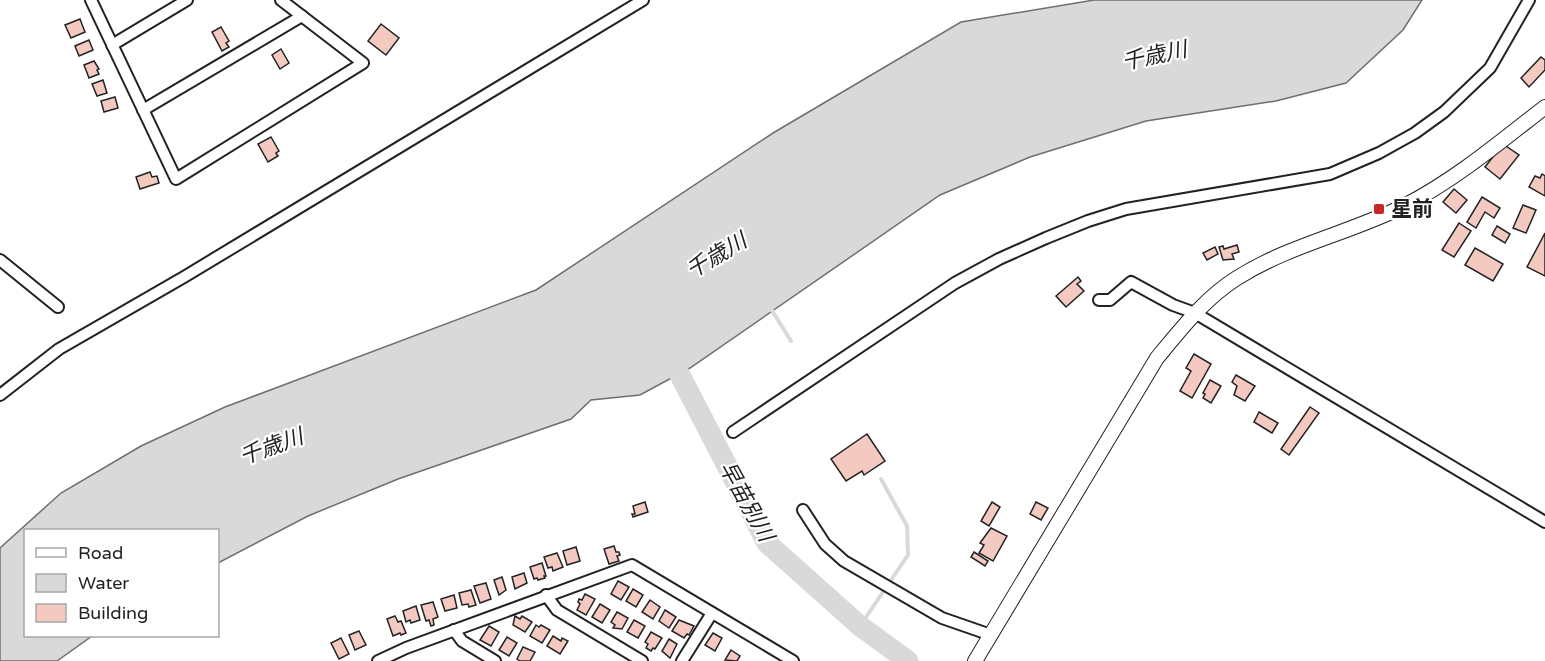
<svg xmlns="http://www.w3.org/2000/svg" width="1545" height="661" font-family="'Varela Round','Noto Sans JP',sans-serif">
  <rect width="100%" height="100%" fill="#fff"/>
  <!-- water -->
  <polygon fill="#d9d9d9" stroke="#6f6f6f" stroke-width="1.5" points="1094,0 1422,0 1403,30 1346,83 1276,101 1146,121 1030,157 940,195 690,368 640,395 591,400 571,419 398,479 308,516 218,563 218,530 26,530 26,636 92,636 57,661 0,661 0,548 61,493 141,446 225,407 536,290 773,133 961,22"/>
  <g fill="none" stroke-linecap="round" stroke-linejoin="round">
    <!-- stream -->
    <g stroke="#d9d9d9" stroke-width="4">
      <polyline points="771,309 791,341"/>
      <polyline points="860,626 908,555 907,526 881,479"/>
    </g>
    <!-- river -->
    <polyline stroke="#d9d9d9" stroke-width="21" points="667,350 767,543 860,626 908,661"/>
  </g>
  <!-- building -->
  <g fill="#f3c9c0" stroke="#222" stroke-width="1.5">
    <polygon points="80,19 85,32 71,38 65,25"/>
    <polygon points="381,24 399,38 386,55 368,41"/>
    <polygon points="221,27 229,41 226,43 229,47 222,51 212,32"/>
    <polygon points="89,40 93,50 79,56 75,46"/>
    <polygon points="281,49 289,63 280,69 272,55"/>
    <polygon points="1541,57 1545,60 1545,70 1529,87 1521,78"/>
    <polygon points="94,61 99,69 97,70 99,74 89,78 84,65"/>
    <polygon points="103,80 107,93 97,96 92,84"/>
    <polygon points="115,97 118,108 104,112 101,101"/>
    <polygon points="271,137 279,151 276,153 278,156 268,162 258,144"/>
    <polygon points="1503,144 1519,155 1500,179 1485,167"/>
    <polygon points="150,172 152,177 157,176 159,183 140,189 136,177"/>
    <polygon points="1542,174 1545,176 1545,196 1529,187 1535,176 1540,178"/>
    <polygon points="1454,189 1467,200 1456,213 1443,202"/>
    <polygon points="1482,197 1500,208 1494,218 1485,212 1476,228 1467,222"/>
    <polygon points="1523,205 1536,210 1526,233 1513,228"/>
    <polygon points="1459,223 1471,231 1454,257 1442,250"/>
    <polygon points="1497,226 1510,234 1505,243 1492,235"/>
    <polygon points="1545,233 1545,276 1527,267"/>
    <polygon points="1237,245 1239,252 1232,254 1234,259 1223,260 1219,247 1223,246 1224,249"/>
    <polygon points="1215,247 1218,254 1207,260 1203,253"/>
    <polygon points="1475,248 1503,264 1493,281 1465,265"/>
    <polygon points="1078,277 1081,281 1077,284 1084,291 1066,307 1056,296"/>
    <polygon points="1194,354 1211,364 1192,398 1180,391 1191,371 1186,368"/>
    <polygon points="1236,375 1255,386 1245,401 1234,395 1237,386 1232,382"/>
    <polygon points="1210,380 1221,386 1211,403 1203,398 1205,394 1203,393"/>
    <polygon points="1310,407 1319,413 1289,455 1281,449"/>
    <polygon points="1259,412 1278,423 1272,433 1254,422"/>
    <polygon points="867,434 885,461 864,475 862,471 846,481 831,459"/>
    <polygon points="645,502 648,512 633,517 632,514 635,514 633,506"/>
    <polygon points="992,502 1000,507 989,526 981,521"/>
    <polygon points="1036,502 1048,508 1041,520 1030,514"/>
    <polygon points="991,528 1007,536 993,561 979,553 984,545 980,543"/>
    <polygon points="614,546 616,552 619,552 620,555 617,556 619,561 609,564 604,549"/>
    <polygon points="576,547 580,561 567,565 563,551"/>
    <polygon points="974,552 988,561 985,566 971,557"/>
    <polygon points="557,553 563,567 553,571 552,567 548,568 544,557"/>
    <polygon points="542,563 546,576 544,576 545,578 538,580 537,578 534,579 530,567"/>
    <polygon points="524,573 527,583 515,589 512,577"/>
    <polygon points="502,577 506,590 499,595 494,580"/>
    <polygon points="618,581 629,587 621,600 611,594"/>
    <polygon points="486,583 491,599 480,603 474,586"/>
    <polygon points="633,589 643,595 636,607 626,601"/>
    <polygon points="471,590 476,605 469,607 468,604 462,605 459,593"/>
    <polygon points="585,594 595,599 586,615 577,610 580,604 578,602 579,599 582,600"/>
    <polygon points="454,595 457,608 445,611 441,599"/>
    <polygon points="650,600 660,607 653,619 642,612"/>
    <polygon points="433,602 438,617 433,619 434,625 431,626 429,620 426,621 421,605"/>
    <polygon points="600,604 610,610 602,623 592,617"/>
    <polygon points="416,606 420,620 411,623 410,620 406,622 403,611"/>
    <polygon points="665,610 676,617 669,628 659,621"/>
    <polygon points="617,612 628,618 622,629 613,628 615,625 611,622"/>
    <polygon points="395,616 398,622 401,621 406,633 401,635 400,633 393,636 387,619"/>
    <polygon points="515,616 520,619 522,616 532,622 525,632 513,625"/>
    <polygon points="634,620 645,626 638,638 627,632"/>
    <polygon points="679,620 694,626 689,635 687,634 684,638 672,631"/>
    <polygon points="536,625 539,627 541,625 550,630 542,643 530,636"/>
    <polygon points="489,626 499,632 491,646 480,640"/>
    <polygon points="359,631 366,645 355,650 349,635"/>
    <polygon points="651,632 662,638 655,649 653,648 651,651 646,648 648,644 645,642"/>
    <polygon points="713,633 722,638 715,651 705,645"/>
    <polygon points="553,636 561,641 562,638 568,641 560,654 547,646"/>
    <polygon points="507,637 517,643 509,656 499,650"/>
    <polygon points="341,638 349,654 339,659 331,643"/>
    <polygon points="669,639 677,644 670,658 662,651"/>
    <polygon points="523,647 535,652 530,661 520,661 517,659"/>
    <polygon points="731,650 740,656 737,661 725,660"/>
  </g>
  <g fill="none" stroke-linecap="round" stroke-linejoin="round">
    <!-- minor casing -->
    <g stroke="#222" stroke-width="14">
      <g id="minor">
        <polyline points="91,0 176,179 363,63 281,0"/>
        <polyline points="112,45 187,0"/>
        <polyline points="143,110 302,16"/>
        <polyline points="0,260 58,307"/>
        <polyline points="1099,300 1110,300 1131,282 1173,305 1195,313 1545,522"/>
        <polyline points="0,395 59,349 184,277 643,0"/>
        <polyline points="733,432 955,283 999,259 1046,238 1088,221 1126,209 1330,174 1379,153 1415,133 1444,112 1490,68 1529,0"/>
        <polyline points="803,510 825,544 844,561 942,618 991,635"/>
        <polyline points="546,595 557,610 642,661"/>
        <polyline points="454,630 462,641 495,661"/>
        <polyline points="378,661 406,648 632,565 793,661"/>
        <polyline points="682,661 712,613"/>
      </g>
    </g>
    <!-- tertiary casing -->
    <g stroke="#222" stroke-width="16">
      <path id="tertiary" d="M975,661L1157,358C1181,329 1205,298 1237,278C1289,245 1350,233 1404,206C1455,180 1500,142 1545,107"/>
    </g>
    <!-- minor -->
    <use href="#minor" stroke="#fff" stroke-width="10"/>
    <!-- tertiary -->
    <use href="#tertiary" stroke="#fff" stroke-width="14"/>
  </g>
  <!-- markers -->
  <rect fill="#c62828" stroke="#fff" stroke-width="2" x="1373" y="203" width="12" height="12" rx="3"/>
  <g text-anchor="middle" stroke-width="4.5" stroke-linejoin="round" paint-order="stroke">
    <!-- poi labels -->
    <g font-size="21" font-weight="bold" fill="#222" stroke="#fff" text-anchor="start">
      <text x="1391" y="216">星前</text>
    </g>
    <!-- water labels -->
    <g font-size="22" font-style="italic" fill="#222" stroke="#fff">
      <text transform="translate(1154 55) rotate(-12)" y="8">千歳川</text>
      <text transform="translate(716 255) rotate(-31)" y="8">千歳川</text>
      <text transform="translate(271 446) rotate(-20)" y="8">千歳川</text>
      <text transform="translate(747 501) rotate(61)" y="8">早苗別川</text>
    </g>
  </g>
  <!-- legend -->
  <rect x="24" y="529" width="195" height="108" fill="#ffffff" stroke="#a7a7a7" stroke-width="1.5"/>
  <rect x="36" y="548" width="30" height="9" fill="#ffffff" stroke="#a7a7a7" stroke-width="1.5"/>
  <text x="78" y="559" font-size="18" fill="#222222">Road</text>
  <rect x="36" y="574" width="30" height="18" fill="#d9d9d9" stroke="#a7a7a7" stroke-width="1.5"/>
  <text x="78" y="589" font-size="18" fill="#222222">Water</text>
  <rect x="36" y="604" width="30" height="18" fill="#f3c9c0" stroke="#a7a7a7" stroke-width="1.5"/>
  <text x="78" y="619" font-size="18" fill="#222222">Building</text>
</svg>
